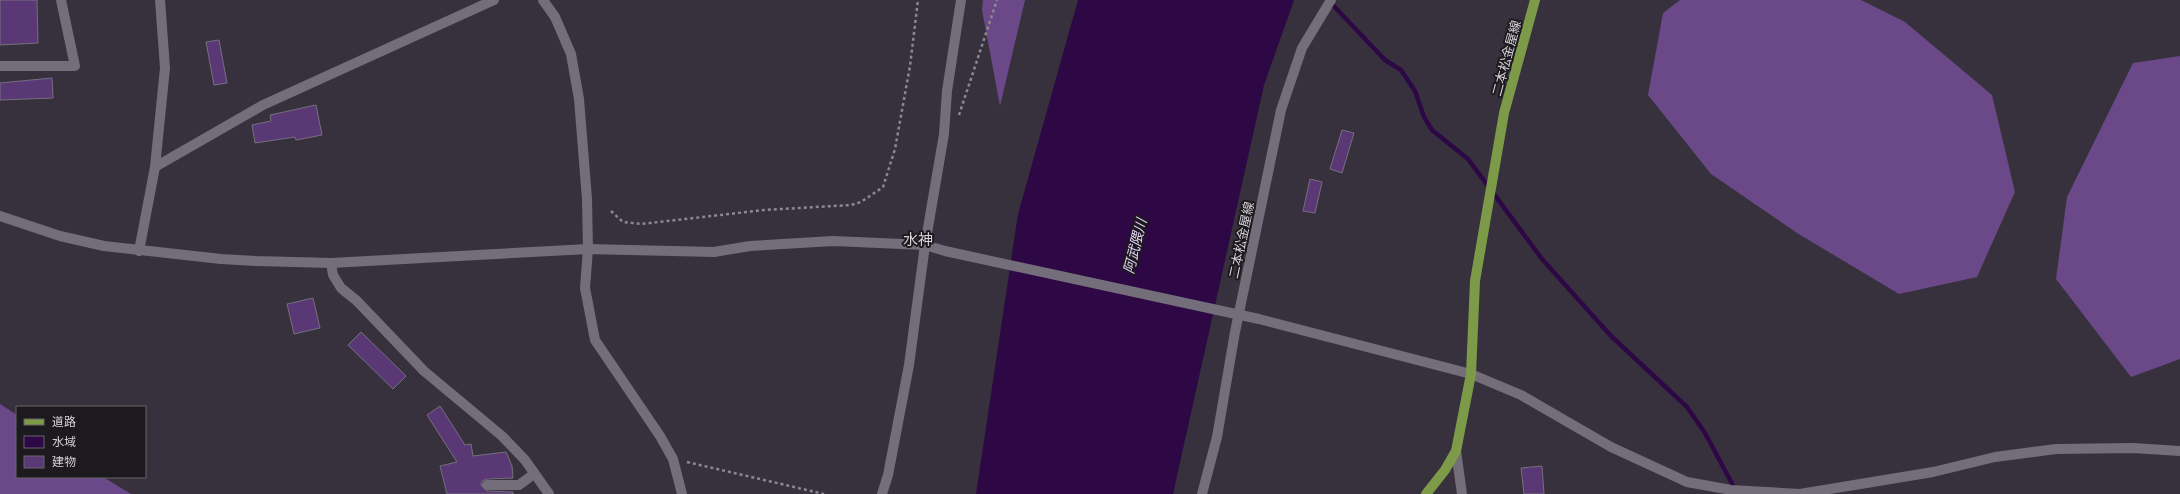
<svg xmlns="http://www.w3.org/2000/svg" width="2180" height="494" font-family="'Roboto Serif','Noto Sans JP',serif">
  <rect width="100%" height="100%" fill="#37313d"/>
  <!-- forest -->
  <g fill="#6b4988">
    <polygon points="983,0 1025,0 1000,106 982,10"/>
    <polygon points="1680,0 1861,0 1905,22 1992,95 2015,192 1977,277 1899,294 1797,233 1711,174 1648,95 1663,13"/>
    <polygon points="2180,56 2180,359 2131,377 2056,279 2067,197 2133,63"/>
    <polygon points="0,404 17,415 17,477 103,477 131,494 0,494"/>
  </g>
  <!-- water -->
  <polygon fill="#2d0845" points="1078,0 1294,0 1264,85 1173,494 976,494 1018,214"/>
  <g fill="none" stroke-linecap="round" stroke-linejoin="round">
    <!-- stream -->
    <polyline stroke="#2d0845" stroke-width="4.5" points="1330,2 1385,60 1401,70 1415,91 1424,117 1432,130 1468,159 1542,259 1611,336 1687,407 1705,433 1736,491"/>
  </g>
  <!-- building -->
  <g fill="#5a3876" stroke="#766f7d">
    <polygon points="0,0 37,0 38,43 0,45"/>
    <polygon points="219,40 227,83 214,85 206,42"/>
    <polygon points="52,78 53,98 0,100 0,83"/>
    <polygon points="316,105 322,135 296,140 295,137 255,143 252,125 271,121 270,115"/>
    <polygon points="1342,130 1354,133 1342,173 1330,169"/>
    <polygon points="1310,179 1322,182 1315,213 1303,211"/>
    <polygon points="313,298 320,328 294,334 287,304"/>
    <polygon points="361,332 406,376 393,389 348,345"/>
    <polygon points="440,406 465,445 471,444 473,456 506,452 512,466 513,478 487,479 482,481 481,485 487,491 513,492 513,494 447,494 440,466 457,462 427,415"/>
    <polygon points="1542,466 1544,494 1524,494 1521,468"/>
  </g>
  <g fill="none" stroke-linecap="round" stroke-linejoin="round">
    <!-- path -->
    <g stroke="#8c8891" stroke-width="2.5" stroke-dasharray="3 3" stroke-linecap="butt">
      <polyline points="959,115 997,0"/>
      <polyline points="611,211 623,222 641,224 764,210 851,205 861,202 883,187 895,149 910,66 918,0"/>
      <polyline points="687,462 824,494"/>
    </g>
    <!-- minor -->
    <g stroke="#746e7b" stroke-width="10">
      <polyline points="543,0 555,17 571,54 579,99 587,199 588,249 585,288 595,340 660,436 673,459 682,494"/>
      <polyline points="0,66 75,66 61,0"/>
      <polyline points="155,167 165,68 160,0"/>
      <polyline points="0,216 60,236 104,246 221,259 256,261 331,263 588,249 714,252 750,246 833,241 925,245 945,251 1259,319 1471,374 1521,395 1611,447 1687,482 1731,490 1800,494 1933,472 1995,457 2056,449 2133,448 2180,451"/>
      <polyline points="139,251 155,167 263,105 494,0"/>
      <polyline points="331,263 333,275 341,288 357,301 424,371 502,436 525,460 549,494"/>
      <polyline points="1456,451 1462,494"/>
      <polyline points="487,485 519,485 534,474"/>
      <polyline points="882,494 888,475 909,365 925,245 944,134 947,91 961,0"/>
      <polyline points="1202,494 1217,437 1235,332 1281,110 1302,48 1331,0"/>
    </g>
    <!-- major -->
    <polyline stroke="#7d9a48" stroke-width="10" points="1426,494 1445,470 1456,451 1471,374 1475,281 1504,113 1535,0"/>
  </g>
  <g text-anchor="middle" stroke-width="4" stroke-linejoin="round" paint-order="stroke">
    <!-- street labels -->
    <g font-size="13" fill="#d5d2d9" stroke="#1d1a1f">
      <text transform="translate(1506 58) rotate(-75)" y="5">二本松金屋線</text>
      <text transform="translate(1241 240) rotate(-78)" y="5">二本松金屋線</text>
    </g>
    <!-- water labels -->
    <g font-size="14" font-style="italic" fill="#e4d1f6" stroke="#1d1a1f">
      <text transform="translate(1135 246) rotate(-76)" y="5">阿武隈川</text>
    </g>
    <!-- quarter labels -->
    <g font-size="15" fill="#d5d2d9" stroke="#1d1a1f">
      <text x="918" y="245">水神</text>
    </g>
  </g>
  <!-- legend -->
  <rect x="16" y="406" width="130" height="72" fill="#1d1a1f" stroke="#676469"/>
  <rect x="24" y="419" width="20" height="6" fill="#7d9a48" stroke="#676469"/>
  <text x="52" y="426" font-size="12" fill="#d5d2d9">道路</text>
  <rect x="24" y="436" width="20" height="12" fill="#2d0845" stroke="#676469"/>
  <text x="52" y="446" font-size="12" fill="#d5d2d9">水域</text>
  <rect x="24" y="456" width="20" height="12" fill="#5a3876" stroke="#676469"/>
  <text x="52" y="466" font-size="12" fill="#d5d2d9">建物</text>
</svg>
